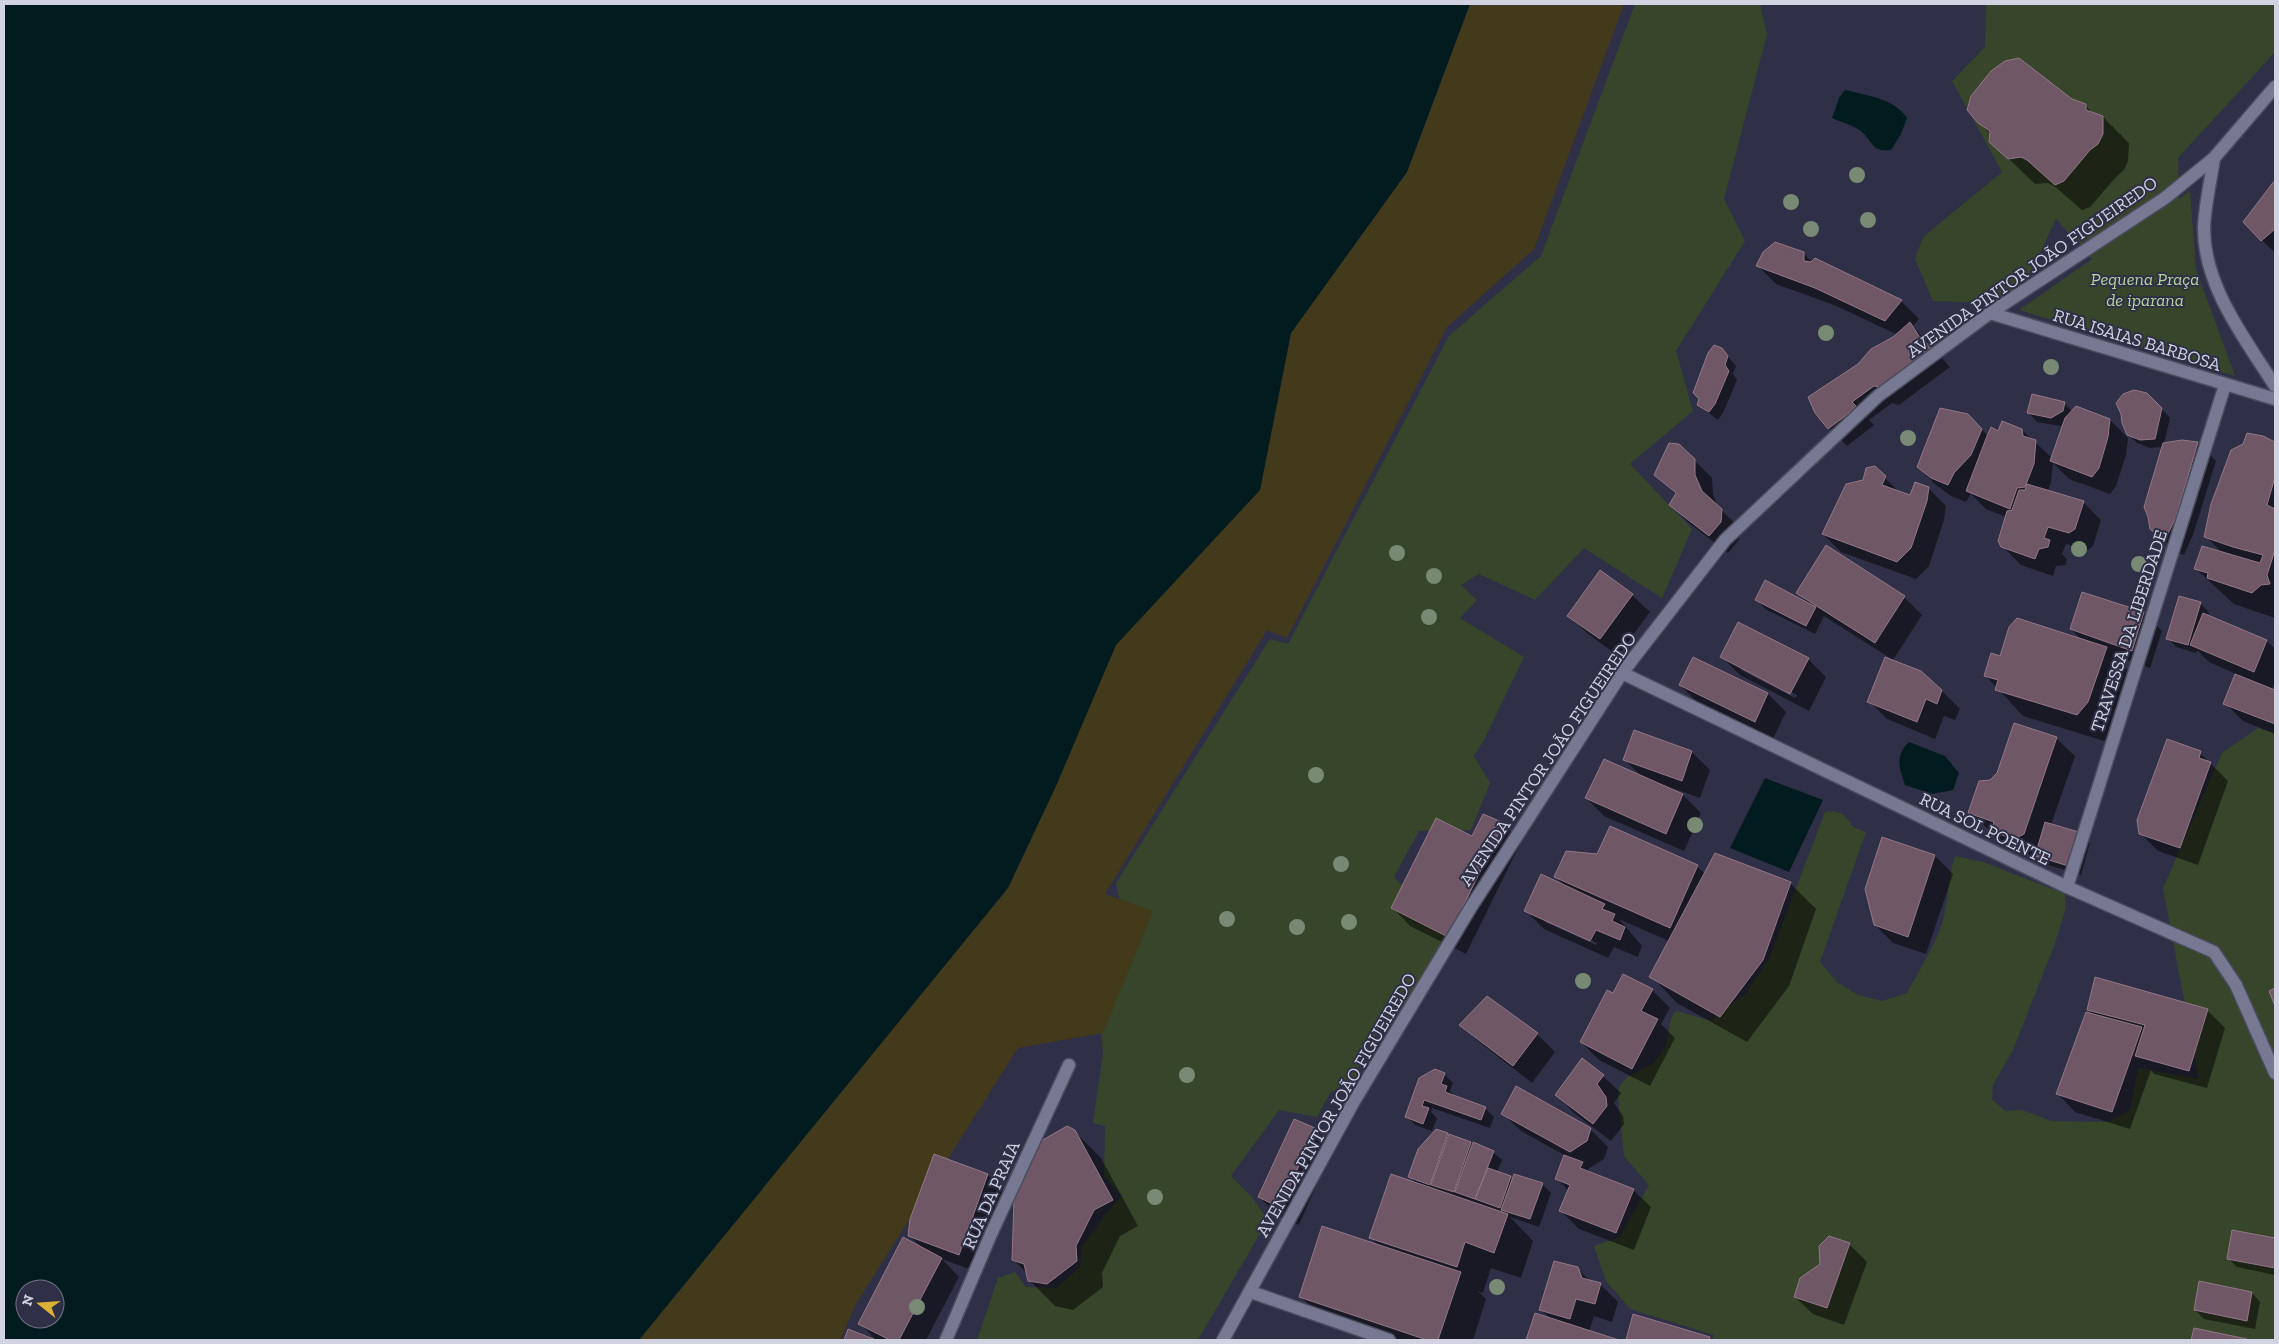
<svg xmlns="http://www.w3.org/2000/svg" width="2279" height="1344" font-family="'Zilla Slab',serif">
  <rect width="100%" height="100%" fill="#2f3047"/>
  <!-- green -->
  <g fill="#37452a">
    <polygon points="1635,4 1760,4 1767,34 1724,199 1745,241 1676,351 1693,411 1630,464 1692,529 1662,598 1584,548 1535,600 1479,574 1461,585 1477,600 1460,618 1524,657 1484,740 1474,756 1490,783 1471,830 1419,831 1394,877 1451,935 1407,1005 1364,1048 1356,1077 1330,1093 1317,1117 1279,1110 1231,1176 1252,1197 1268,1220 1198,1340 977,1340 998,1278 1015,1272 1026,1287 1057,1288 1080,1267 1082,1247 1107,1212 1122,1196 1104,1176 1105,1126 1093,1123 1103,1053 1097,984 1124,924 1116,883 1270,639 1288,644 1449,336 1541,256"/>
    <polygon points="1986,4 2275,4 2275,52 2178,158 2179,199 2190,191 2196,269 2235,376 2019,310 2092,259 2056,219 2016,304 1933,301 1915,259 1923,237 2002,172 1952,81 1985,47"/>
    <path d="M2258,728L2275,733V1340H1712L1714,1335L1630,1309L1606,1281L1594,1246L1620,1237L1649,1185L1624,1156L1618,1098L1619,1087L1627,1077L1654,1063L1666,1047L1670,1022L1674,1012L1677,1011L1711,1021L1745,994L1769,959L1825,812C1840,810 1846,815 1853,827L1866,832L1820,962L1838,983L1858,995L1882,1001L1907,993C1919,971 1932,950 1941,927C1949,904 1947,879 1955,856L1983,862L2065,894L2066,908L2054,946L2013,1050L1993,1085L1992,1100L2006,1111L2022,1110L2052,1121L2109,1122L2130,1110L2138,1068L2199,1079L2163,888L2222,753Z"/>
  </g>
  <!-- sand -->
  <polygon fill="#423a1a" points="1470,4 1624,4 1534,249 1447,327 1287,638 1267,630 1105,894 1153,911 1103,1033 1018,1048 857,1302 840,1340 639,1340 1008,888 1056,786 1115,645 1260,490 1291,333 1407,172"/>
  <!-- water -->
  <g fill="#021b1f" fill-rule="evenodd">
    <path d="M4,4H1470L1407,172L1291,333L1260,490L1116,645L1056,786L1008,888L639,1340H4ZM25,1289H55V1319H25Z"/>
    <path d="M1845,90C1866,95 1895,99 1907,118L1901,134L1891,150C1871,152 1874,143 1862,132C1855,126 1841,122 1832,118L1839,98Z"/>
    <path d="M1909,742L1945,756L1959,773L1953,790L1932,794L1905,785C1899,768 1895,755 1909,742Z"/>
    <polygon points="1765,778 1823,800 1789,872 1730,848"/>
  </g>
  <!-- shadow -->
  <g fill="#0007" fill-rule="evenodd">
    <polygon points="2071,100 2085,105 2094,114 2103,117 2129,143 2128,161 2124,170 2117,176 2090,207 2082,210 2054,186 2048,183 2035,184 1990,141 1991,134 1978,122"/>
    <polygon points="2275,182 2275,253 2244,222"/>
    <polygon points="1803,253 1812,262 1901,301 1919,319 1913,326 1950,367 1899,405 1892,403 1869,420 1874,425 1847,446 1829,428 1859,365 1898,335 1834,305 1776,284 1758,266"/>
    <polygon points="1722,349 1736,366 1733,374 1737,380 1723,413 1718,420 1699,405"/>
    <polygon points="2065,404 2073,412 2110,420 2128,438 2126,455 2116,486 2110,494 2069,479 2053,463 2051,482 2048,491 2083,502 2101,520 2093,546 2088,550 2066,544 2062,554 2067,559 2066,565 2056,566 2053,576 2021,565 2002,546 2006,517 1986,509 1971,494 1966,502 1951,496 1936,485 1918,467 1968,415 1988,436 2022,430 2052,458 2064,424 2060,426 2037,422 2029,413"/>
    <polygon points="2160,407 2170,418 2164,444 2191,441 2198,443 2216,461 2193,535 2184,555 2177,553 2151,528 2163,447 2150,448 2137,443 2128,434"/>
    <polygon points="2263,437 2275,443 2275,618 2234,604 2196,569 2222,553 2206,536"/>
    <polygon points="1694,460 1712,478 1713,494 1718,507 1740,528 1739,540 1728,553 1689,523 1671,505 1676,495 1656,475"/>
    <polygon points="1874,467 1900,493 1910,496 1928,488 1946,506 1944,520 1929,566 1916,579 1841,552 1823,534"/>
    <polygon points="1827,546 1904,597 1922,615 1893,660 1824,616 1815,634 1765,609 1757,600 1808,603 1797,592"/>
    <polygon points="2083,593 2144,613 2162,631 2150,668 2113,655 2132,674 2114,729 2104,741 2023,716 1986,676 2001,657 2082,640 2071,629"/>
    <polygon points="1632,595 1650,612 1618,656 1587,633 1569,616"/>
    <polygon points="2200,603 2209,612 2208,616 2267,641 2275,649 2275,681 2272,690 2275,691 2275,734 2243,721 2225,703 2236,674 2209,662 2197,650 2196,653 2176,647 2168,638"/>
    <path d="M1722,657L1808,659L1826,677L1809,711L1740,675ZM1741,667L1797,695L1795,698L1741,670Z"/>
    <polygon points="1693,658 1768,694 1786,712 1773,739 1698,703 1680,685"/>
    <polygon points="1942,691 1960,709 1955,720 1944,716 1935,739 1887,719 1869,701"/>
    <polygon points="2015,725 2057,739 2075,756 2051,825 2082,834 2090,843 2081,875 2045,864 2036,855 2033,856 2010,848 1970,813 1998,774"/>
    <polygon points="1692,752 1710,770 1700,798 1672,788 1672,790 1683,795 1701,813 1684,851 1604,816 1586,798 1642,777 1625,760"/>
    <polygon points="2200,753 2228,781 2198,865 2158,851 2140,833"/>
    <polygon points="1503,824 1521,842 1466,954 1410,926 1393,908 1473,838"/>
    <polygon points="1935,856 1953,874 1926,954 1893,943 1875,925"/>
    <path d="M1697,866L1705,874L1790,883L1816,909L1789,986L1747,1042L1677,1003L1651,976L1669,941L1619,919L1642,946L1638,957L1614,947L1608,958L1544,929L1526,911L1566,887L1556,877ZM1545,919L1597,943L1596,945L1545,922Z"/>
    <polygon points="1652,990 1670,1008 1661,1024 1675,1038 1650,1086 1599,1060 1581,1042 1613,995"/>
    <polygon points="1487,997 1537,1034 1555,1052 1532,1083 1479,1042 1461,1025"/>
    <polygon points="2089,1010 2207,1010 2225,1028 2207,1088 2154,1074 2151,1070 2130,1129 2075,1112 2058,1094 2094,1015"/>
    <polygon points="1444,1074 1453,1083 1450,1091 1455,1096 1485,1108 1494,1117 1490,1128 1432,1108 1431,1112 1437,1118 1432,1131 1415,1125 1407,1116"/>
    <polygon points="1603,1076 1621,1093 1614,1103 1623,1116 1624,1124 1611,1141 1574,1113 1557,1095"/>
    <polygon points="1503,1114 1590,1129 1608,1147 1604,1159 1588,1169 1592,1174 1633,1190 1651,1207 1634,1250 1579,1229 1561,1211 1569,1191 1557,1179 1566,1156 1521,1131"/>
    <polygon points="1295,1121 1315,1129 1333,1147 1299,1225 1277,1215 1259,1197"/>
    <polygon points="1436,1130 1493,1152 1502,1160 1497,1172 1513,1180 1542,1184 1551,1193 1539,1227 1510,1217 1533,1241 1521,1278 1491,1268 1483,1293 1478,1291 1486,1299 1473,1340 1378,1340 1327,1323 1301,1297 1379,1246 1371,1238 1418,1185 1410,1177"/>
    <polygon points="1074,1131 1101,1158 1138,1226 1120,1236 1102,1273 1103,1287 1073,1310 1055,1306 1029,1280 1027,1274 1013,1259"/>
    <polygon points="935,1156 988,1175 1006,1193 977,1272 942,1259 959,1277 926,1340 876,1340 860,1323 921,1247 910,1236"/>
    <polygon points="2233,1231 2275,1240 2275,1275 2237,1267 2228,1258"/>
    <polygon points="1849,1244 1867,1262 1844,1325 1813,1314 1795,1297"/>
    <polygon points="1577,1268 1590,1281 1600,1284 1618,1302 1612,1322 1594,1316 1589,1332 1615,1340 1527,1340 1535,1314 1551,1319 1541,1310"/>
    <polygon points="2252,1293 2260,1302 2255,1329 2204,1319 2195,1310"/>
    <polygon points="1634,1316 1709,1338 1712,1340 1627,1340"/>
    <polygon points="2195,1330 2246,1340 2193,1340"/>
  </g>
  <!-- building -->
  <g fill="#705766" stroke="#937787">
    <polygon points="2019,58 2072,99 2086,104 2086,110 2103,116 2103,134 2098,144 2090,150 2064,181 2055,185 2027,160 2021,157 2008,159 1989,142 1990,131 1978,123 1967,110 1971,96 1991,71 2005,61"/>
    <polygon points="2275,180 2275,229 2261,241 2243,222"/>
    <polygon points="1775,242 1804,252 1804,261 1811,262 1815,258 1902,300 1885,321 1815,288 1756,266 1763,252"/>
    <polygon points="1910,322 1919,336 1933,349 1881,387 1874,386 1852,402 1857,407 1828,429 1815,413 1808,397 1858,364 1871,349 1893,337"/>
    <polygon points="1714,345 1722,348 1728,356 1725,365 1729,371 1715,404 1709,412 1697,405 1699,399 1693,393 1708,353"/>
    <polygon points="2134,390 2147,393 2162,408 2155,439 2140,440 2127,435 2122,423 2121,414 2116,403 2123,394"/>
    <polygon points="2032,394 2065,402 2063,411 2051,418 2027,413"/>
    <polygon points="2076,406 2110,419 2108,437 2099,468 2092,477 2050,461 2065,418"/>
    <polygon points="1940,408 1968,414 1982,429 1971,455 1954,473 1948,485 1931,478 1917,467"/>
    <polygon points="2002,421 2022,429 2023,436 2036,440 2034,464 2025,487 2017,488 2010,509 1966,491 1987,436 1991,427 1998,431"/>
    <polygon points="2247,433 2263,436 2275,442 2275,477 2267,505 2275,509 2275,550 2267,575 2270,584 2261,585 2252,593 2207,578 2208,573 2194,569 2202,546 2260,563 2263,555 2233,547 2204,537 2211,504 2231,450 2243,444"/>
    <polygon points="2182,440 2198,442 2176,517 2166,538 2158,536 2150,529 2148,517 2144,507 2163,443"/>
    <polygon points="1669,443 1679,444 1695,459 1695,475 1702,491 1722,509 1721,522 1709,536 1669,505 1676,493 1654,475"/>
    <polygon points="1875,466 1886,476 1882,485 1910,495 1915,482 1929,487 1927,501 1911,548 1897,562 1822,534 1846,484 1863,480 1866,468"/>
    <polygon points="2027,484 2084,501 2075,529 2069,533 2048,527 2044,538 2050,540 2048,547 2039,549 2035,559 2001,547 1998,541 2007,511 2012,510 2019,490 2025,490"/>
    <polygon points="1826,545 1905,596 1875,643 1796,593"/>
    <polygon points="1600,570 1633,594 1600,639 1567,616"/>
    <polygon points="1765,580 1816,607 1806,626 1755,600"/>
    <polygon points="2082,592 2144,612 2132,651 2070,629"/>
    <polygon points="2179,596 2201,602 2188,645 2166,639"/>
    <polygon points="2203,613 2267,640 2254,672 2190,645"/>
    <polygon points="2017,618 2107,647 2088,702 2077,715 1995,690 1998,680 1984,676 1991,653 2000,656 2009,627"/>
    <polygon points="1738,622 1809,658 1790,694 1720,657"/>
    <polygon points="1693,657 1768,693 1755,722 1679,685"/>
    <polygon points="1885,657 1921,671 1942,690 1937,704 1926,699 1917,722 1867,702"/>
    <polygon points="2235,674 2275,690 2275,724 2223,704"/>
    <polygon points="2014,723 2057,737 2024,834 2014,839 1991,831 1994,822 1968,813 1979,781 1990,780 1997,773"/>
    <polygon points="1634,730 1692,751 1682,781 1623,760"/>
    <polygon points="2167,739 2201,751 2199,758 2211,762 2180,848 2139,834 2137,820"/>
    <polygon points="1604,759 1683,794 1666,834 1585,798"/>
    <polygon points="1483,814 1504,823 1448,937 1391,908 1436,818 1472,836"/>
    <polygon points="2045,822 2082,833 2072,867 2035,856"/>
    <polygon points="1610,826 1698,865 1670,928 1554,877 1566,851 1597,854"/>
    <polygon points="1882,837 1935,855 1908,937 1874,925 1865,889"/>
    <polygon points="1715,853 1791,882 1763,960 1720,1017 1649,977"/>
    <polygon points="1541,874 1605,904 1602,909 1615,914 1612,921 1625,927 1620,940 1596,930 1590,941 1524,911"/>
    <polygon points="1623,974 1653,989 1641,1011 1658,1019 1632,1069 1580,1042 1607,990 1613,993"/>
    <polygon points="2095,977 2208,1009 2189,1071 2135,1056 2145,1025 2087,1010"/>
    <polygon points="2275,988 2275,1006 2269,991"/>
    <polygon points="1487,996 1538,1033 1513,1066 1459,1025"/>
    <polygon points="2086,1012 2142,1027 2112,1112 2056,1094"/>
    <polygon points="1582,1058 1604,1075 1597,1084 1606,1097 1607,1106 1593,1124 1555,1095"/>
    <polygon points="1435,1069 1445,1073 1441,1084 1447,1086 1445,1092 1486,1107 1481,1120 1424,1100 1422,1106 1429,1108 1423,1124 1405,1117 1419,1078"/>
    <polygon points="1516,1086 1591,1128 1587,1141 1570,1152 1501,1114"/>
    <polygon points="1294,1119 1315,1128 1281,1208 1258,1197"/>
    <polygon points="1067,1126 1075,1130 1113,1200 1094,1210 1076,1246 1077,1261 1047,1284 1028,1281 1024,1264 1012,1260 1014,1200 1041,1141"/>
    <polygon points="1436,1129 1448,1133 1430,1185 1408,1177 1418,1149"/>
    <polygon points="1449,1134 1471,1142 1454,1192 1431,1185"/>
    <polygon points="1473,1142 1494,1151 1475,1199 1455,1192"/>
    <polygon points="934,1154 988,1174 959,1255 908,1236 910,1219"/>
    <polygon points="1564,1155 1583,1162 1580,1168 1634,1189 1616,1233 1559,1211 1570,1185 1555,1179"/>
    <polygon points="1488,1168 1511,1176 1500,1208 1475,1199"/>
    <polygon points="1391,1174 1508,1214 1494,1253 1465,1242 1457,1267 1369,1238"/>
    <polygon points="1514,1174 1543,1183 1530,1219 1501,1210"/>
    <polygon points="1322,1226 1461,1272 1438,1340 1427,1340 1299,1297"/>
    <polygon points="2232,1230 2275,1238 2275,1268 2227,1259"/>
    <polygon points="1829,1236 1850,1243 1827,1308 1794,1297 1800,1278 1820,1264 1819,1246"/>
    <polygon points="903,1237 942,1258 899,1340 890,1340 858,1324"/>
    <polygon points="1554,1261 1578,1267 1582,1278 1601,1283 1595,1304 1576,1299 1570,1319 1539,1310"/>
    <polygon points="2199,1281 2252,1292 2247,1321 2194,1310"/>
    <polygon points="1535,1313 1619,1340 1526,1340"/>
    <polygon points="1633,1314 1710,1337 1709,1340 1626,1340"/>
    <polygon points="2194,1328 2247,1339 2247,1340 2191,1340"/>
    <polygon points="848,1329 876,1340 844,1340"/>
  </g>
  <g fill="none" stroke-linecap="round" stroke-linejoin="round">
    <!-- minor casing -->
    <g stroke="#4b4c5f" stroke-width="15">
      <g id="minor">
        <path d="M2214,158C2211,180 2205,204 2204,227C2203,285 2245,339 2275,386"/>
        <polyline points="1990,313 2275,399"/>
        <polyline points="1622,673 2067,887 2214,952 2236,985 2275,1073"/>
        <polyline points="2067,887 2225,385"/>
        <polyline points="1251,1292 1389,1340"/>
        <polyline points="946,1340 991,1234 1069,1065"/>
        <polyline points="1223,1340 1353,1103 1471,907 1622,673 1725,540 1878,396 1990,313 2165,198 2214,158 2275,87"/>
      </g>
    </g>
    <!-- minor -->
    <use href="#minor" stroke="#777993" stroke-width="12"/>
  </g>
  <!-- trees -->
  <g fill="#788a74">
    <circle cx="1857" cy="175" r="8"/>
    <circle cx="1791" cy="202" r="8"/>
    <circle cx="1868" cy="220" r="8"/>
    <circle cx="1811" cy="229" r="8"/>
    <circle cx="1826" cy="333" r="8"/>
    <circle cx="2051" cy="367" r="8"/>
    <circle cx="1908" cy="438" r="8"/>
    <circle cx="2079" cy="549" r="8"/>
    <circle cx="1397" cy="553" r="8"/>
    <circle cx="2139" cy="564" r="8"/>
    <circle cx="1434" cy="576" r="8"/>
    <circle cx="1429" cy="617" r="8"/>
    <circle cx="1316" cy="775" r="8"/>
    <circle cx="1695" cy="825" r="8"/>
    <circle cx="1341" cy="864" r="8"/>
    <circle cx="1227" cy="919" r="8"/>
    <circle cx="1349" cy="922" r="8"/>
    <circle cx="1297" cy="927" r="8"/>
    <circle cx="1583" cy="981" r="8"/>
    <circle cx="1187" cy="1075" r="8"/>
    <circle cx="1155" cy="1197" r="8"/>
    <circle cx="1497" cy="1287" r="8"/>
    <circle cx="917" cy="1307" r="8"/>
  </g>
  <g text-anchor="middle" stroke-width="4" stroke-linejoin="round" paint-order="stroke">
    <!-- street labels -->
    <g font-size="18" fill="#d2d3e2" stroke="#2f3047">
      <text transform="translate(2032 267) rotate(-35)" y="6">AVENIDA PINTOR JOÃO FIGUEIREDO</text>
      <text transform="translate(2137 340) rotate(17)" y="6">RUA ISAIAS BARBOSA</text>
      <text transform="translate(2129 631) rotate(-72)" y="6">TRAVESSA DA LIBERDADE</text>
      <text transform="translate(1548 759) rotate(-56)" y="6">AVENIDA PINTOR JOÃO FIGUEIREDO</text>
      <text transform="translate(1985 829) rotate(26)" y="6">RUA SOL POENTE</text>
      <text transform="translate(1336 1105) rotate(-60)" y="6">AVENIDA PINTOR JOÃO FIGUEIREDO</text>
      <text transform="translate(991 1195) rotate(-66)" y="6">RUA DA PRAIA</text>
    </g>
    <!-- park labels -->
    <g font-size="18" font-style="italic" fill="#b4d398" stroke="#2f3047">
      <text x="2145" y="285">Pequena Praça<tspan x="2145" dy="21">de iparana</tspan></text>
    </g>
  </g>
  <!-- border -->
  <rect width="2279" height="1344" fill="none" stroke="#d2d3e2" stroke-width="10"/>
  <!-- north arrow -->
  <g transform="translate(40 1304) rotate(287)"><circle r="24" fill="#2f3047" stroke="#707185"/>
  <path d="M0-4L9 19L0 12L-9 19Z" fill="#dbb233"/>
  <text y="-8" font-size="14" font-weight="bold" text-anchor="middle" fill="#d2d3e2">N</text>
  </g>
</svg>
